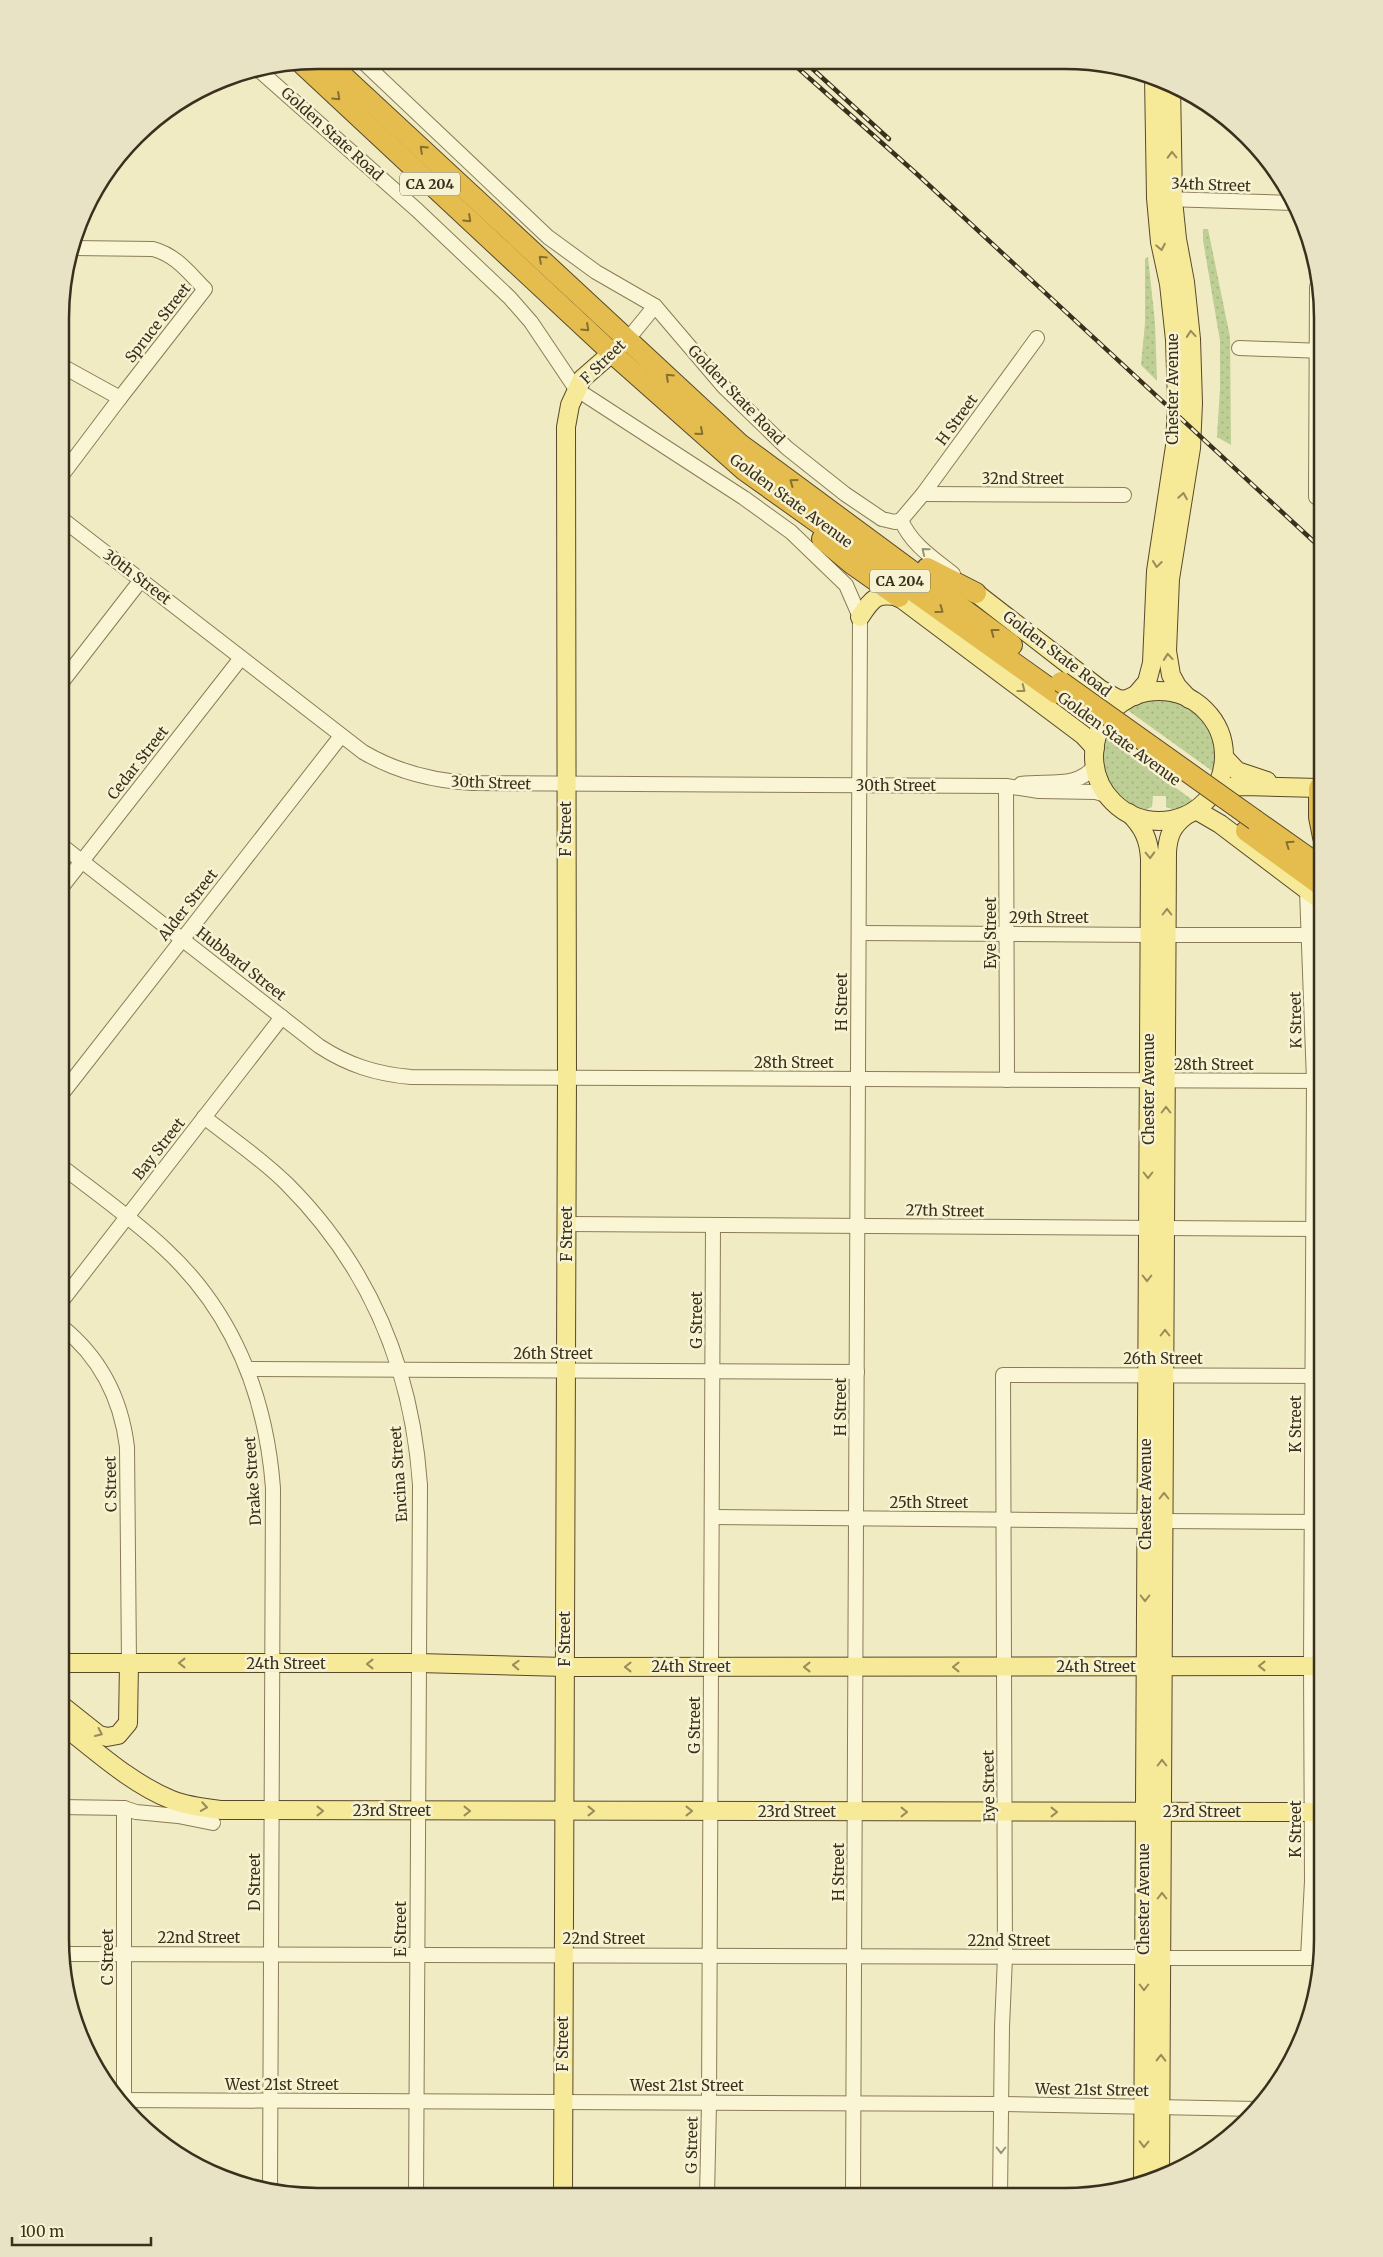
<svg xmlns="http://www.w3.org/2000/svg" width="1383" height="2257" font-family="Merriweather,serif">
  <defs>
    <pattern id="green-dots" width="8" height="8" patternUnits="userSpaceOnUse" patternTransform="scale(1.25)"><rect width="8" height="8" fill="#becf95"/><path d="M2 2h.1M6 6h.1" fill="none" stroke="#a4b280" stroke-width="1.8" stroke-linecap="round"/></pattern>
  </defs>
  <rect width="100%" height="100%" fill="#f0ebc2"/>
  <!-- green -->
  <g fill="url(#green-dots)">
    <polygon points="1203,229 1208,229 1230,337 1231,445 1217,437 1220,388 1220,341 1203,240"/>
    <polygon points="1148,257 1155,323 1157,381 1141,365 1145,323 1145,259"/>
    <path d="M1160,698C1202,703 1223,732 1215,773L1126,709L1143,701Z"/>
    <path d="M1105,735L1195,802L1181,812L1166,807V796H1153L1152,807L1139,812C1110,799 1092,766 1105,735Z"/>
  </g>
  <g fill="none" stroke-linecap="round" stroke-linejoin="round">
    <!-- minor casing -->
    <g stroke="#8b7c58" stroke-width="16">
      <g id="minor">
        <polyline points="361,60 548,237 596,272 655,306 724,387 787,448 845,494 882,519 895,522 901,520"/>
        <polyline points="260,71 417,210 510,298 531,322 576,389 744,498 791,532 846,585 860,617 853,2196"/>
        <polyline points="1165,199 1294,203"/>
        <polyline points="1317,287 1316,497 1323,497"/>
        <polyline points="628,339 655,306"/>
        <polyline points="1239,348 1323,351"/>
        <path d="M62,366L120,398L205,289C189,273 176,255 153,249L73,248"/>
        <polyline points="62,475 120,398"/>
        <polyline points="923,494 1124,495"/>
        <path d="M62,519L363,752C397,772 433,781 472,783L1006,786L1039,791L1096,792L1109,796"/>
        <polyline points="901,520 923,494 1037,338"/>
        <path d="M901,520C911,544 933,558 953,574"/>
        <polyline points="62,682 141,580"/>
        <path d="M1021,784C1047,780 1079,789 1095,765"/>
        <polyline points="1006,786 1007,1080"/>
        <path d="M61,845L319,1046C348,1065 376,1074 411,1077L1323,1081"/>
        <polyline points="61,888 241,658"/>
        <polyline points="1307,891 1314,1081 1311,1666 1312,1881 1308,1958"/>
        <polyline points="859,933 1150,935"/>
        <polyline points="1167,935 1323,935"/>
        <polyline points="61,1095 341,736"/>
        <path d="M204,1117C232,1139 262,1159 287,1184C370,1267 412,1368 420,1485L416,2195"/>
        <path d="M61,1166C96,1193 133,1219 165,1249C233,1312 266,1396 273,1488L270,2191"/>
        <polyline points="567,1224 1323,1229"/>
        <polyline points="61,1302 282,1017"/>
        <path d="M61,1326C100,1357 121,1398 127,1447L129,1663"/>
        <polyline points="248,1369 857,1372"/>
        <polyline points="713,1517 1146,1521"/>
        <polyline points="1164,1521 1323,1522"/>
        <polyline points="60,1807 124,1808 136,1812 178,1816 213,1823"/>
        <polyline points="63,1954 1145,1957"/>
        <polyline points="1163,1958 1322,1958"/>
        <polyline points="117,2100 1001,2104 1257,2109"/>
        <polyline points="124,2107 124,1808"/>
        <polyline points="707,2196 709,2103 713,1225"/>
        <polyline points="1000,2197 1002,2027 1005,1957 1003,1375 1323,1376"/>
      </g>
    </g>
    <!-- major casing -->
    <g stroke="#58492c" stroke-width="20">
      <g id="major">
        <polyline points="1171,84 1173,200 1177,239 1185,282 1191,339 1193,403 1191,448 1170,579 1167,651 1171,675 1177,686 1189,699"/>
        <polyline points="976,593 1100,689 1118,699 1126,700"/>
        <path d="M860,617C872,599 876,592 899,597L1083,735L1095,748"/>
        <circle cx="1159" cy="756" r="65"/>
        <polyline points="1135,696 1147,682 1152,663 1156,571 1175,446 1177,403 1175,340 1169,284 1160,242 1156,198 1154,77"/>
        <polyline points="1224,757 1237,771 1267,781"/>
        <polyline points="1216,788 1244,786 1319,788"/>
        <polyline points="1196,810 1220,824 1323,902"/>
        <path d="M1129,813C1143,827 1149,839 1150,859L1143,2181"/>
        <polyline points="60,1663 419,1663 565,1667 1323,1666"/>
        <polyline points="60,1704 99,1735 107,1737 118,1735 128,1723 129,1663"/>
        <path d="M60,1723C95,1750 130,1783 172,1800C187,1806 205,1808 221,1810L1322,1812"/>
        <path d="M1160,2178L1167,852C1168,836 1172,826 1185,816"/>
        <polyline points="563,2196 567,1078 566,427 570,405 582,379 622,344"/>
      </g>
    </g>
    <!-- highway casing -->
    <g stroke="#58492c" stroke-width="22">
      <g id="highway">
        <polyline points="326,60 740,444 1012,645"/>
        <polyline points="301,63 612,353 744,470 1056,693"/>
        <polyline points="822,539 852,564 899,597"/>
        <polyline points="927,568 976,593"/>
        <polyline points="1319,788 1319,817 1323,837"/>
        <polyline points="1255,820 1323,868"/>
        <polyline points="1246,831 1323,887"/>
      </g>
    </g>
    <!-- minor -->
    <use href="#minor" stroke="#faf6d5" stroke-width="14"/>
    <!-- major -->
    <use href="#major" stroke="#f6e997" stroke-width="18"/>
    <!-- highway -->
    <use href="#highway" stroke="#e4bd4e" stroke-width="20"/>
    <!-- rail casing -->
    <g stroke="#3a301d" stroke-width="4.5">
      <g id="rail">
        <polyline points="790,61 918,175 1323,550"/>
        <polyline points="804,61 889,139"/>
      </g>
    </g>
    <!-- rail -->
    <use href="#rail" stroke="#f7f3d2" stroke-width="2.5" stroke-dasharray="8" stroke-linecap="butt"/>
    <!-- highway-bridge casing -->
    <g stroke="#58492c" stroke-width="22" stroke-linecap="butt">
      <polyline id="highway-bridge" points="1061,682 1255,820"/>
    </g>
    <!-- highway-bridge -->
    <use href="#highway-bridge" stroke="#e4bd4e" stroke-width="20"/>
  </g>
  <!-- one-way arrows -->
  <defs><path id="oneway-chevron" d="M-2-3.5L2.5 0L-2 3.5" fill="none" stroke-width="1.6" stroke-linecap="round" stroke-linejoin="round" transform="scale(1.25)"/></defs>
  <g stroke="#866f33">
    <use href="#oneway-chevron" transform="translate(337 97) rotate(43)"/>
    <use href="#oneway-chevron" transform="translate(423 149) rotate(-137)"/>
    <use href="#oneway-chevron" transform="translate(468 219) rotate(43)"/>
    <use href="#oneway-chevron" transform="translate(542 259) rotate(-137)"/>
    <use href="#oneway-chevron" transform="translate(586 328) rotate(43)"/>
    <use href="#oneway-chevron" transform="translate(669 377) rotate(-137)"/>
    <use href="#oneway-chevron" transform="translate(700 432) rotate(41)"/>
    <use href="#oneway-chevron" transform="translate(793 482) rotate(-144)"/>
    <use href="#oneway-chevron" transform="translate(940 610) rotate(36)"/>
    <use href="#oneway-chevron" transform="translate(994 632) rotate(-143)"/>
    <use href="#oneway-chevron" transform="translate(1289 844) rotate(-145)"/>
  </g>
  <g stroke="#988c5a">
    <use href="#oneway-chevron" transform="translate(1172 155) rotate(-91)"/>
    <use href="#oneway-chevron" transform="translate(1161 247) rotate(79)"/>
    <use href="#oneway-chevron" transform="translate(1191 334) rotate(-95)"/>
    <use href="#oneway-chevron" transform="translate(1183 496) rotate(-81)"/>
    <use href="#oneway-chevron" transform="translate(1157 564) rotate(97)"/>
    <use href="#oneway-chevron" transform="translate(1168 657) rotate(-95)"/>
    <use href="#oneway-chevron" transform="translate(1022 689) rotate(37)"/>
    <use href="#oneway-chevron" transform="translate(1150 855) rotate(88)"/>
    <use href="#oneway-chevron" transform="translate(1167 912) rotate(-90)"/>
    <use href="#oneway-chevron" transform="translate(1166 1110) rotate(-90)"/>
    <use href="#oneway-chevron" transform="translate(1148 1175) rotate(90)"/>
    <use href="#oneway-chevron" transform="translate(1147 1278) rotate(90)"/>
    <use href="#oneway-chevron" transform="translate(1165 1333) rotate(-90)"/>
    <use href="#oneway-chevron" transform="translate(1164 1496) rotate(-90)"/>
    <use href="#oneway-chevron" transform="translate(1145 1598) rotate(90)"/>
    <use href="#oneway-chevron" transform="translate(182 1663) rotate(-180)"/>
    <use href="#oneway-chevron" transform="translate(370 1664) rotate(180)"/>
    <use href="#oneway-chevron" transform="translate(516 1665) rotate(-178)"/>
    <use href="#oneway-chevron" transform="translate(1262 1666) rotate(180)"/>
    <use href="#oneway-chevron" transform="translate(628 1667) rotate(180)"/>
    <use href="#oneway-chevron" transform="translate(807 1667) rotate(-180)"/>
    <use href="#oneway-chevron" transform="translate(956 1667) rotate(180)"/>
    <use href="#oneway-chevron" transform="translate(99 1733) rotate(25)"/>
    <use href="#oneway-chevron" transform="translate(1162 1763) rotate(-90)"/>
    <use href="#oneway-chevron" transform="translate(204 1807) rotate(9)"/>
    <use href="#oneway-chevron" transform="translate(320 1811)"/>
    <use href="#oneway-chevron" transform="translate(467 1811)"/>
    <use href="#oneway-chevron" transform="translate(591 1811)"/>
    <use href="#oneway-chevron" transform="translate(689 1811)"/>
    <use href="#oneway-chevron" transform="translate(904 1812)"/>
    <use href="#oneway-chevron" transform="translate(1054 1812)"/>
    <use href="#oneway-chevron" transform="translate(1162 1896) rotate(-90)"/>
    <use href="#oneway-chevron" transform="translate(1144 1987) rotate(90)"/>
    <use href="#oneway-chevron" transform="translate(1161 2058) rotate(-89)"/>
    <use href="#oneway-chevron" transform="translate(1144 2144) rotate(91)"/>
  </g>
  <g stroke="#9a9379">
    <use href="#oneway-chevron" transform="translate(925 551) rotate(-141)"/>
    <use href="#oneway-chevron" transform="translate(1001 2150) rotate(90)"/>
  </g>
  <g text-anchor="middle" stroke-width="5" stroke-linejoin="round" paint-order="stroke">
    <!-- shield labels -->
    <g fill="#f7f3d2" stroke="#736a53" stroke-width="1">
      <rect x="400" y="172.5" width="60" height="23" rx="4"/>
      <rect x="870" y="569.5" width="60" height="23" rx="4"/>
    </g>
    <g font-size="14" font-weight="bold" fill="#3a301d">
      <text x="430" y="189">CA 204</text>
      <text x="900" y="586">CA 204</text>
    </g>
    <!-- street labels -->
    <g font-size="15" fill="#3a301d" stroke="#f7f3d2">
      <text transform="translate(332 134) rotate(42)" y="5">Golden State Road</text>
      <text transform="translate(1211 185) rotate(2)" y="5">34th Street</text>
      <text transform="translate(158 323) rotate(-52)" y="5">Spruce Street</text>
      <text transform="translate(603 362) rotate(-44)" y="5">F Street</text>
      <text transform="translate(1173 389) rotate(-90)" y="5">Chester Avenue</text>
      <text transform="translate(736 395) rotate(46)" y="5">Golden State Road</text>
      <text transform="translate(957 420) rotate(-54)" y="5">H Street</text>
      <text x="1023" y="484">32nd Street</text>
      <text transform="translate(791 501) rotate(36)" y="5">Golden State Avenue</text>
      <text transform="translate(137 577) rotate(37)" y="5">30th Street</text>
      <text transform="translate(1057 654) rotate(37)" y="5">Golden State Road</text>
      <text transform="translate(1119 739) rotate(36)" y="5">Golden State Avenue</text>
      <text transform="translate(138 763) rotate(-52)" y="5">Cedar Street</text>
      <text transform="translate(491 783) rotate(2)" y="5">30th Street</text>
      <text x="896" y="791">30th Street</text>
      <text transform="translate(566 829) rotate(-90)" y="5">F Street</text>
      <text transform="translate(188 905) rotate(-52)" y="5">Alder Street</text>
      <text x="1049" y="923">29th Street</text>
      <text transform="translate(991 933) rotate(-90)" y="5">Eye Street</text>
      <text transform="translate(241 964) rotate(38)" y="5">Hubbard Street</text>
      <text transform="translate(842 1002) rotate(-90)" y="5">H Street</text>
      <text transform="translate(1296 1020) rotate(-91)" y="5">K Street</text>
      <text x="794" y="1068">28th Street</text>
      <text x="1214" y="1070">28th Street</text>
      <text transform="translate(1149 1089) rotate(-90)" y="5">Chester Avenue</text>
      <text transform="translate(159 1149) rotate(-52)" y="5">Bay Street</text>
      <text transform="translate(945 1211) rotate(1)" y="5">27th Street</text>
      <text transform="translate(567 1234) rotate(-90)" y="5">F Street</text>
      <text transform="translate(697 1320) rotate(-90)" y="5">G Street</text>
      <text x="553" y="1359">26th Street</text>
      <text x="1163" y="1364">26th Street</text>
      <text transform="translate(841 1407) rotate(-90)" y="5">H Street</text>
      <text transform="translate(1296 1424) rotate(-90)" y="5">K Street</text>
      <text transform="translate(399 1474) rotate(-94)" y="5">Encina Street</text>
      <text transform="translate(253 1481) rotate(-94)" y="5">Drake Street</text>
      <text transform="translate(111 1484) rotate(-91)" y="5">C Street</text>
      <text transform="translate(1146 1494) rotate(-90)" y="5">Chester Avenue</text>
      <text x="929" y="1508">25th Street</text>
      <text transform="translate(565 1639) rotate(-90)" y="5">F Street</text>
      <text x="286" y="1669">24th Street</text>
      <text x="691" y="1672">24th Street</text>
      <text x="1096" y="1672">24th Street</text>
      <text transform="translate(695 1725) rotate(-90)" y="5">G Street</text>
      <text transform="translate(989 1786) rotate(-91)" y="5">Eye Street</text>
      <text x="392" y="1816">23rd Street</text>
      <text x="797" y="1817">23rd Street</text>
      <text x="1202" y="1817">23rd Street</text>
      <text transform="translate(1296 1829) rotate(-90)" y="5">K Street</text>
      <text transform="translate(839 1872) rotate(-90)" y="5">H Street</text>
      <text transform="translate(255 1882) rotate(-90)" y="5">D Street</text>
      <text transform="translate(1144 1899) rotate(-90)" y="5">Chester Avenue</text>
      <text transform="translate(401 1929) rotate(-90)" y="5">E Street</text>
      <text x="199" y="1943">22nd Street</text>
      <text x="604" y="1944">22nd Street</text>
      <text x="1009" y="1946">22nd Street</text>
      <text transform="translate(108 1957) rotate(-90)" y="5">C Street</text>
      <text transform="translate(563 2044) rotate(-90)" y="5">F Street</text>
      <text x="282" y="2090">West 21st Street</text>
      <text x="687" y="2091">West 21st Street</text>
      <text transform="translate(1092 2090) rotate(1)" y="5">West 21st Street</text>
      <text transform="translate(692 2145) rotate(-89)" y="5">G Street</text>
    </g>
  </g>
  <!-- crop -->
  <path d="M0 0H1383V2257H0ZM318 69H1065A249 249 0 0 1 1314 318V1939A249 249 0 0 1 1065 2188H318A249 249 0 0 1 69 1939V318A249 249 0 0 1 318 69Z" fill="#e8e3c4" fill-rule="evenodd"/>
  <path fill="none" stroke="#3a301d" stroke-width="2.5" d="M318 69H1065A249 249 0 0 1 1314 318V1939A249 249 0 0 1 1065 2188H318A249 249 0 0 1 69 1939V318A249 249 0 0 1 318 69Z"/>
  <!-- scale -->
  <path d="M12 2237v8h139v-8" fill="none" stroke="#3a301d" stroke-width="2.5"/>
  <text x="20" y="2237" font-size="15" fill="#3a301d" stroke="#f7f3d2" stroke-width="4" paint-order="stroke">100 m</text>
</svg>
